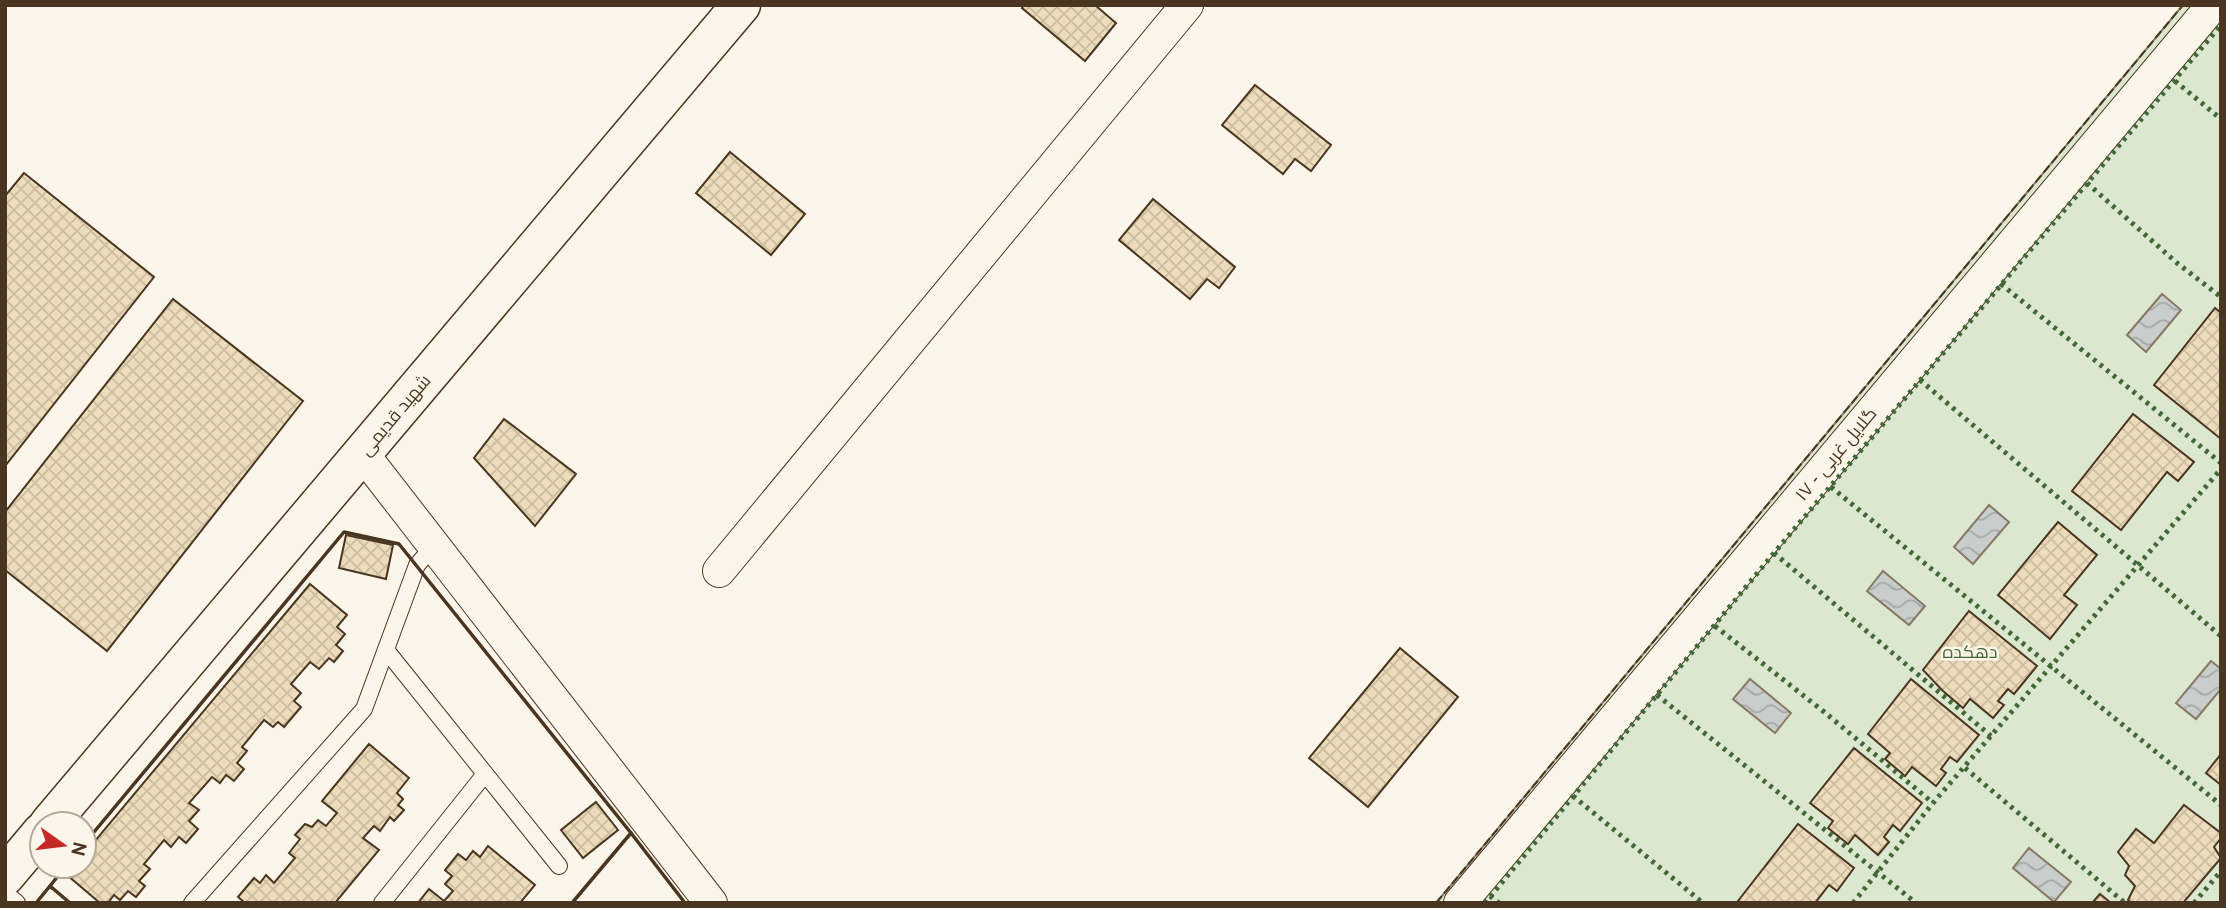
<svg xmlns="http://www.w3.org/2000/svg" width="2226" height="908" font-family="Overpass,Cairo,sans-serif">
  <defs>
    <pattern id="water-waves" width="16" height="10" patternUnits="userSpaceOnUse" patternTransform="scale(1.75)"><rect width="16" height="10" fill="#c9cecd"/><path d="M0 5q4-4 8 0t8 0" fill="none" stroke="#a5a8a6"/></pattern>
    <pattern id="building-cross-hatch" width="8" height="8" patternUnits="userSpaceOnUse" patternTransform="scale(1.75)"><rect width="8" height="8" fill="#ecdcbc"/><path d="M0 0l8 8M0 8l8-8" fill="none" stroke="#ccbda1"/></pattern>
  </defs>
  <rect width="100%" height="100%" fill="#fbf6e9"/>
  <!-- garden -->
  <polygon fill="#dce7d0" stroke="#887966" stroke-width="2" points="2183,5 2221,5 2221,903 1436,903"/>
  <!-- water -->
  <g fill="url(#water-waves)" stroke="#887966" stroke-width="2">
    <polygon points="2162,294 2181,310 2146,352 2127,335"/>
    <polygon points="1989,505 2009,522 1973,564 1954,547"/>
    <polygon points="1883,571 1925,606 1909,625 1867,591"/>
    <polygon points="2211,661 2221,669 2221,689 2196,719 2176,703"/>
    <polygon points="1750,679 1791,713 1775,733 1733,699"/>
    <polygon points="2029,848 2071,882 2054,902 2013,868"/>
  </g>
  <!-- building -->
  <g fill="url(#building-cross-hatch)" stroke="#4a3520" stroke-width="2">
    <polygon points="1024,5 1095,5 1116,23 1085,61 1022,8"/>
    <polygon points="1255,85 1331,145 1311,171 1295,159 1283,174 1222,125"/>
    <polygon points="730,152 805,214 771,255 696,193"/>
    <polygon points="24,173 154,277 5,466 5,196"/>
    <polygon points="1153,199 1235,267 1219,288 1207,279 1190,299 1119,240"/>
    <polygon points="173,299 303,401 107,651 5,570 5,512"/>
    <polygon points="2215,308 2221,313 2221,439 2154,385"/>
    <polygon points="2133,414 2194,462 2178,481 2167,472 2121,530 2072,491"/>
    <polygon points="504,419 576,474 535,526 474,458"/>
    <polygon points="2058,522 2097,555 2064,595 2077,605 2050,639 1998,595"/>
    <polygon points="346,535 393,545 386,579 339,568"/>
    <polygon points="310,584 347,615 337,627 345,634 336,645 343,651 334,662 329,658 319,669 310,662 291,684 301,693 294,701 301,707 284,727 278,722 273,727 264,720 242,747 247,751 237,763 244,769 234,781 226,775 220,783 212,777 189,803 199,810 189,821 198,829 186,843 179,837 171,847 164,840 144,864 150,869 139,881 145,886 136,897 128,891 120,900 114,895 108,903 100,903 67,875 74,866 84,866 84,854"/>
    <polygon points="1969,611 2037,666 2014,694 2008,689 1998,701 2004,705 1993,718 1970,699 1963,708 1943,691 1923,670"/>
    <polygon points="1400,648 1458,697 1368,807 1309,758"/>
    <polygon points="1911,679 1979,735 1957,762 1950,757 1941,769 1946,773 1936,786 1912,767 1905,776 1885,759 1890,753 1868,734"/>
    <polygon points="369,744 409,778 397,793 403,799 398,805 404,810 394,821 390,817 380,831 374,826 363,838 379,850 335,903 245,903 238,897 254,878 260,883 266,875 274,883 295,858 289,853 300,839 295,835 305,824 312,827 318,820 326,826 337,813 322,801"/>
    <polygon points="1854,748 1922,803 1900,831 1893,825 1884,837 1889,842 1878,855 1855,835 1848,844 1828,828 1833,821 1810,803"/>
    <polygon points="2221,754 2221,785 2206,773"/>
    <polygon points="596,802 618,830 583,858 561,830"/>
    <polygon points="2184,805 2221,833 2221,838 2214,847 2221,858 2183,903 2132,903 2128,900 2135,886 2125,875 2129,866 2118,852 2136,829 2154,843"/>
    <polygon points="1798,824 1854,868 1837,891 1829,885 1815,903 1741,903 1738,901"/>
    <polygon points="488,846 535,885 520,903 446,903 444,901 453,891 445,884 452,876 445,870 458,854 466,860 473,851 480,857"/>
    <polygon points="429,889 444,901 446,903 418,903"/>
    <polygon points="2100,894 2111,903 2092,903"/>
  </g>
  <g fill="none" stroke-linecap="round" stroke-linejoin="round">
    <!-- lane casing -->
    <g stroke="#4a3520" stroke-width="18">
      <g id="lane">
        <polyline points="386,650 559,866"/>
        <polyline points="5,893 17,903"/>
        <polyline points="192,903 364,709 417,565 433,547"/>
        <polyline points="382,903 485,774"/>
      </g>
    </g>
    <!-- street casing -->
    <g stroke="#4a3520" stroke-width="34">
      <g id="street">
        <polyline points="362,453 711,903"/>
        <polyline points="719,571 1187,5"/>
        <polyline points="1460,903 2213,5"/>
      </g>
    </g>
    <!-- secondary casing -->
    <g stroke="#4a3520" stroke-width="41">
      <g id="secondary">
        <polyline points="49,824 741,5"/>
        <polyline points="5,876 42,832"/>
      </g>
    </g>
    <!-- lane -->
    <use href="#lane" stroke="#fbf6e9" stroke-width="16"/>
    <!-- street -->
    <use href="#street" stroke="#fbf6e9" stroke-width="32"/>
    <!-- secondary -->
    <use href="#secondary" stroke="#fbf6e9" stroke-width="38"/>
    <!-- hedge -->
    <g stroke="#436837" stroke-width="5" stroke-dasharray="3.5 5" stroke-linecap="butt">
      <polyline points="2175,81 2221,119"/>
      <polyline points="2087,183 2177,263 2221,297"/>
      <polyline points="2001,284 2221,463"/>
      <polyline points="1920,380 2221,636"/>
      <polyline points="1831,487 2221,805"/>
      <polyline points="1774,553 1991,736"/>
      <polyline points="1715,626 1823,711 1933,803"/>
      <polyline points="1657,695 1916,903"/>
      <polyline points="1965,768 2125,903"/>
      <polyline points="1573,796 1703,903"/>
      <polyline points="1490,896 1499,903"/>
      <polyline points="1485,903 1774,553 2221,25"/>
      <polyline points="1853,903 1933,803 2221,469"/>
      <polyline points="2194,903 2221,871"/>
    </g>
    <!-- fence -->
    <polyline stroke="#4a3520" stroke-width="2" stroke-dasharray="9 3.5" stroke-linecap="butt" points="1436,903 2183,5"/>
    <!-- wall -->
    <g stroke="#4a3520" stroke-width="3.5">
      <polyline points="631,833 685,903"/>
      <polyline points="84,844 344,532 399,544 631,833 572,903"/>
      <polyline points="66,866 50,886 70,903"/>
      <polyline points="36,903 50,886 52,888"/>
    </g>
  </g>
  <g text-anchor="middle" stroke-width="5" stroke-linejoin="round" paint-order="stroke">
    <!-- street labels -->
    <g font-size="18" fill="#4a3520" stroke="#fbf6e9">
      <text transform="translate(395 415) rotate(-50)" y="6">شهید قدیمی</text>
      <text transform="translate(1836 454) rotate(-50)" y="6">گلایل غربی - ۱۷</text>
    </g>
    <!-- park labels -->
    <g font-size="18" fill="#436837" stroke="#fbf6e9">
      <text x="1970" y="658">دهکده</text>
    </g>
  </g>
  <!-- border -->
  <rect width="2226" height="908" fill="none" stroke="#4a3520" stroke-width="14"/>
  <!-- north arrow -->
  <g transform="translate(63 845) rotate(104)"><circle r="33" fill="#fbf6e9" stroke="#b4a999" stroke-width="2"/>
  <path d="M0-5L12 26L0 18L-12 26Z" fill="#c62828"/>
  <text y="-10" font-size="19" font-weight="bold" text-anchor="middle" fill="#4a3520">N</text>
  </g>
</svg>
